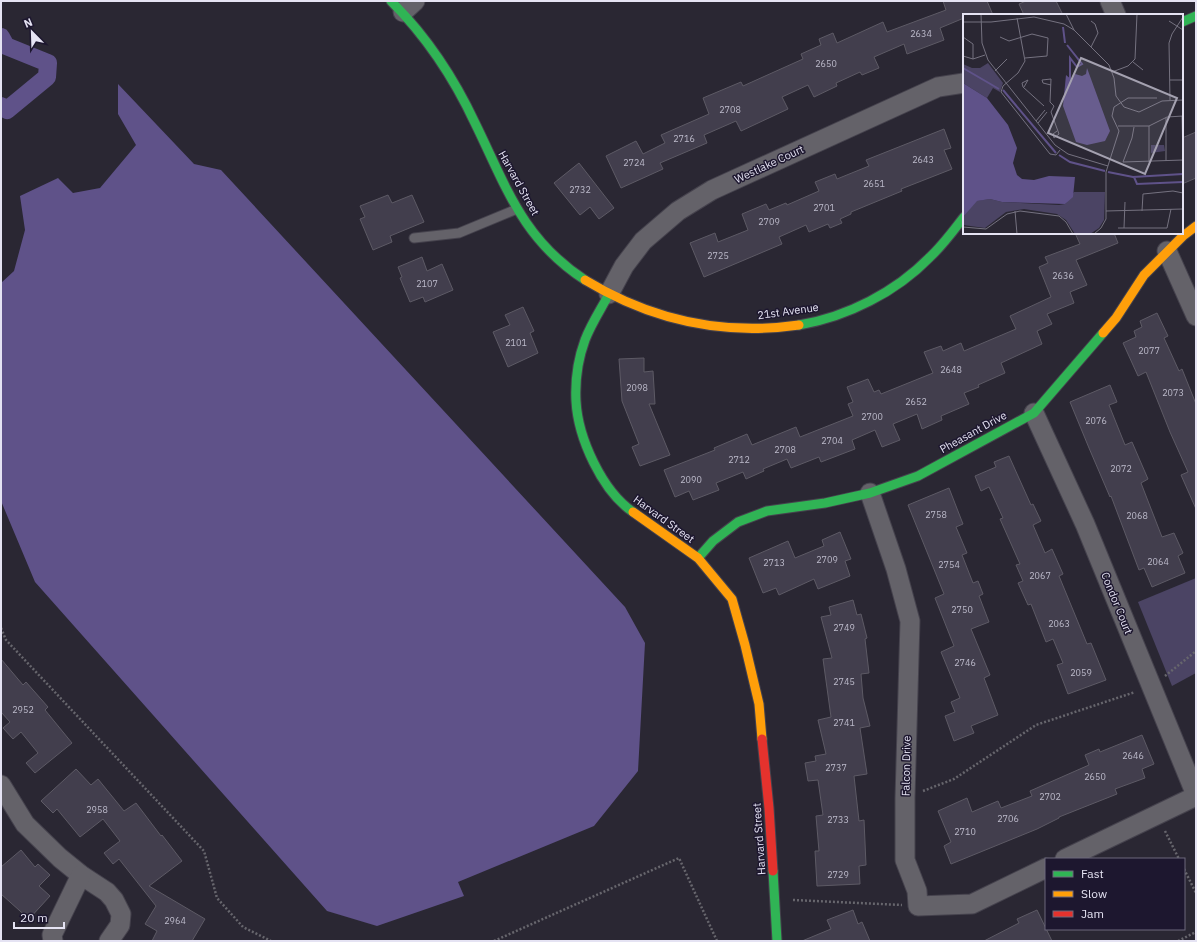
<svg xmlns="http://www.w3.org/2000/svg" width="1197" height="942" font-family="'IBM Plex Sans',sans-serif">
  <rect width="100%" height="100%" fill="#2a2733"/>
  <!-- green -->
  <polygon fill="#4b4464" points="1196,578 1196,673 1172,686 1138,602"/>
  <!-- water -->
  <polygon fill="#5f5289" points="118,84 194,164 221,170 625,607 645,643 638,771 594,826 458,882 464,896 377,926 327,911 35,582 1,501 1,283 14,271 25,230 20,196 58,178 73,193 100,188 136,145 118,114"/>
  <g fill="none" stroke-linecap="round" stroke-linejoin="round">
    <!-- canal -->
    <polyline stroke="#5f5289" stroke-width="18" points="1,37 6,46 48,63 47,77 7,110 1,106"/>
  </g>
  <!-- building -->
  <g fill="#423e4d" stroke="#5d5a65">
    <polygon points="943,1 987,1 993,15 964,15 964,18 940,28 944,40 907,54 904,44 874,57 879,68 862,75 860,72 836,83 837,86 814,97 808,85 782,97 788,109 741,131 736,121 704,135 707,143 660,163 663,169 621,188 606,156 636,141 643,154 665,143 661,135 709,114 703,98 741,82 743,86 803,59 801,54 821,45 819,39 833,33 837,43 883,22 887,32 946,10"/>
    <polygon points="1026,1 1056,1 1063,15 1024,15 1019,4"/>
    <polygon points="944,129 951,148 944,150 952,169 901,189 902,191 851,212 851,214 840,219 842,223 830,228 828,224 809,232 806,225 779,237 782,244 704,277 690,243 715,233 718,242 748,230 742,214 766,204 769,210 786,203 787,205 819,191 815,182 835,174 837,179 869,166 866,160"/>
    <polygon points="1196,132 1196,178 1182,184 1182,138"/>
    <polygon points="579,163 614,208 599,219 590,207 580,215 554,183"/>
    <polygon points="388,195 392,203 412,195 424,222 390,236 392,242 373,250 360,219 365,217 360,206"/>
    <polygon points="1075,233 1114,233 1118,243 1076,260 1087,285 1070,292 1074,303 1047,314 1052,324 1037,331 1042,344 1001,363 1005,373 978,385 979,387 964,393 969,404 941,416 942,420 922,429 917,414 893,424 900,440 882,447 875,430 852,440 855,449 821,462 819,457 791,468 787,459 763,469 764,471 746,479 743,472 716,483 719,490 693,500 689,491 675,497 664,470 715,450 714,448 747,434 752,445 796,427 800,437 853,416 848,404 853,402 847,387 868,379 874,392 879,390 881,394 933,373 924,352 941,346 943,351 961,343 964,351 1016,329 1010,316 1051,297 1039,267 1048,263 1045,257 1080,244"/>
    <polygon points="422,257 427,271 442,264 453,290 425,302 423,297 410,302 400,278 402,277 398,267"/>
    <polygon points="523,307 534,331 530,333 538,353 508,367 493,332 510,325 505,315"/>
    <polygon points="1157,313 1168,336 1164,338 1179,371 1182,369 1196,404 1196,509 1181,475 1188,472 1170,432 1146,372 1138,376 1123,343 1136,337 1134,331 1142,327 1140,321"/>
    <polygon points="644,358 644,372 653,371 655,404 649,404 670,455 640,466 632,447 639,444 622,401 619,359"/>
    <polygon points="1110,385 1117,402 1109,405 1125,445 1132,442 1148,479 1141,483 1162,537 1174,533 1183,553 1178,556 1185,573 1152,587 1144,568 1139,570 1111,496 1110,497 1089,448 1070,402"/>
    <polygon points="1009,456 1031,505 1033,504 1041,521 1033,525 1045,553 1052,549 1063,574 1059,576 1087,644 1091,643 1106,680 1068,694 1057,665 1063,663 1053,639 1046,642 1031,604 1028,605 1018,583 1023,581 1016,565 1020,564 1000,519 1003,518 989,487 981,491 975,476 996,467 994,462"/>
    <polygon points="949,488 963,524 956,527 967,553 962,555 973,583 978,581 983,594 979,596 989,622 971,629 990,675 984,678 998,715 971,726 974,733 954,741 945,716 955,712 951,702 960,698 941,652 954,646 935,598 944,594 908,505"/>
    <polygon points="840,532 851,559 845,561 850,576 818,589 814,579 779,595 776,588 763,593 749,558 788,541 795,558 824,546 822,540"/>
    <polygon points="853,600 857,615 861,614 867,638 865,639 869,673 861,674 863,698 870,726 860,728 867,774 854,776 859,821 864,820 866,865 859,866 860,884 817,886 815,851 819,851 816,816 823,815 818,780 808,781 805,763 816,761 815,756 826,754 818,720 831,717 823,659 832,658 821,617 831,615 829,607"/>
    <polygon points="1,659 23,685 26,682 48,707 45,710 72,743 35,773 26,763 38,753 21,732 13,739 3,728 10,722 1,712"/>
    <polygon points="1142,735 1154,764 1142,769 1145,778 1115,789 1117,794 1059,817 1059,818 1037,829 951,864 944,846 951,842 938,811 967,798 972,812 998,801 1001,808 1032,796 1030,791 1089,765 1085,755 1099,749 1100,752"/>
    <polygon points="76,769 91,785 98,779 124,811 136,803 161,836 162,835 182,861 149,886 205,919 192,941 152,941 157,931 145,924 156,906 119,859 113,864 104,853 120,841 103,819 80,837 57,809 53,813 41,801"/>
    <polygon points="21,850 35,867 38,864 50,875 39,886 50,896 29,919 1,894 1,867"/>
    <polygon points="853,910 858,924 862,922 870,941 802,941 831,929 827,920"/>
    <polygon points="1037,910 1052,941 984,941 1019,923 1017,919"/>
  </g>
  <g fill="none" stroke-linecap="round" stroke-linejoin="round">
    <!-- lane casing -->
    <g stroke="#45424d" stroke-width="11">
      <polyline id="lane" points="414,238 459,233 517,209"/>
    </g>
    <!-- street casing -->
    <g stroke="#45424d" stroke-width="21">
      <g id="street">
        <polyline points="1110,1 1116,15"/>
        <polyline points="403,12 415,1"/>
        <polyline points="1167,251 1196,316"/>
        <polyline points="609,294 624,266 643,241 678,211 712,190 938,87 964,83"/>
        <polyline points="1034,413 1085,524 1196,795"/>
        <polyline points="870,493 896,569 910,621 905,798 905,860 917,891 918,906 972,904 1046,868"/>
        <polyline points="1,785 25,824 60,858 81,875 107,892 114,900 121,914 120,925 109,941"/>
        <polyline points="1065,859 1196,796"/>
        <polyline points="53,941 52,935 81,875"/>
      </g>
    </g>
    <!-- fast casing -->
    <g stroke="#45424d" stroke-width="11">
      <g id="fast">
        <path d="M391,1C426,36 454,78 475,123C506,186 522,239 585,280"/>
        <polyline points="1182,22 1196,16"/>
        <path d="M609,294C601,309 591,324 585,340C578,359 575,381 576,401C578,438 602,491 633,512"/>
        <path d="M799,325C847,317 896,292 930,257C943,245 953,231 964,217"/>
        <polyline points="698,558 713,541 738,522 767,511 825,503 870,493 918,476 1034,413 1103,333"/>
        <polyline points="773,871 777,941"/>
      </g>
    </g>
    <!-- slow casing -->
    <g stroke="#45424d" stroke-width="11">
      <g id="slow">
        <path d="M585,280C651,320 722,336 799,325"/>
        <polyline points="1103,333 1116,318 1144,275 1183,236 1196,226"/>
        <polyline points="633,512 698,558 732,599 745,645 759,704 762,739"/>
      </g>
    </g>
    <!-- jam casing -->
    <g stroke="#45424d" stroke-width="11">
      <polyline id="jam" points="762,739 769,808 773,871"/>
    </g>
    <!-- path -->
    <g stroke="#67666d" stroke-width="2.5" stroke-dasharray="2 2" stroke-linecap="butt">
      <polyline points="1,628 6,640 204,851 217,898 243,927 271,941"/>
      <polyline points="1165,676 1196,651"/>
      <polyline points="923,791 954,779 1036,725 1135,692"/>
      <polyline points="1165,831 1179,859"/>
      <polyline points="1184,869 1196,893"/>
      <polyline points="793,900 902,905"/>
      <polyline points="494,941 679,858 717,941"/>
      <polyline points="1178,941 1196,932"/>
    </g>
    <!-- lane -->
    <use href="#lane" stroke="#646269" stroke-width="9"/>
    <!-- street -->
    <use href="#street" stroke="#646269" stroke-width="19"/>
    <!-- fast -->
    <use href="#fast" stroke="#30b455" stroke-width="9"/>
    <!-- slow -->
    <use href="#slow" stroke="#ff9f0a" stroke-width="9"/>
    <!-- jam -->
    <use href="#jam" stroke="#e5322d" stroke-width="9"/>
  </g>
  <g text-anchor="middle" stroke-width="3" stroke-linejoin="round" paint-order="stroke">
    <!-- number labels -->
    <g font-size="9" fill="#bcbaca">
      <text x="921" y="37">2634</text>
      <text x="826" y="67">2650</text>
      <text x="730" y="113">2708</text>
      <text x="684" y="142">2716</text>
      <text x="923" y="163">2643</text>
      <text x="634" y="166">2724</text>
      <text x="874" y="187">2651</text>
      <text x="580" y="193">2732</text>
      <text x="824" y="211">2701</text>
      <text x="769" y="225">2709</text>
      <text x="718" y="259">2725</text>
      <text x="1063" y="279">2636</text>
      <text x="427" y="287">2107</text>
      <text x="516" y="346">2101</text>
      <text x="1149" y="354">2077</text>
      <text x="951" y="373">2648</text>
      <text x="637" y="391">2098</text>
      <text x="1173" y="396">2073</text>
      <text x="916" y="405">2652</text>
      <text x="872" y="420">2700</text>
      <text x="1096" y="424">2076</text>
      <text x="832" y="444">2704</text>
      <text x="785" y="453">2708</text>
      <text x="739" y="463">2712</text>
      <text x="1121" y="472">2072</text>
      <text x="691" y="483">2090</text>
      <text x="936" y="518">2758</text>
      <text x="1137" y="519">2068</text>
      <text x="827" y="563">2709</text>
      <text x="1158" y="565">2064</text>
      <text x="774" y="566">2713</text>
      <text x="949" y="568">2754</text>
      <text x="1040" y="579">2067</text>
      <text x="962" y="613">2750</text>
      <text x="1059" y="627">2063</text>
      <text x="844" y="631">2749</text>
      <text x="965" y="666">2746</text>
      <text x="1081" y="676">2059</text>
      <text x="844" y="685">2745</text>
      <text x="23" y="713">2952</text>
      <text x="844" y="726">2741</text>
      <text x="1133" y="759">2646</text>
      <text x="836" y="771">2737</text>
      <text x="1095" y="780">2650</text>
      <text x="1050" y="800">2702</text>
      <text x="97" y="813">2958</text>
      <text x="1008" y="822">2706</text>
      <text x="838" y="823">2733</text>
      <text x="965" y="835">2710</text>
      <text x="838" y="878">2729</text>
      <text x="175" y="924">2964</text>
    </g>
    <!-- street labels -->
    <g font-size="11" fill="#e5e3f3" stroke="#1d172f">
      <text transform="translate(769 164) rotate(-25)" y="4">Westlake Court</text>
      <text transform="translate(519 183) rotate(61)" y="4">Harvard Street</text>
      <text transform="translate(788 311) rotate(-8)" y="4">21st Avenue</text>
      <text transform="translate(973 432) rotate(-29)" y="4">Pheasant Drive</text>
      <text transform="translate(664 519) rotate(36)" y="4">Harvard Street</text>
      <text transform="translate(1117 603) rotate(68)" y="4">Condor Court</text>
      <text transform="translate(906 766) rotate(-89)" y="4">Falcon Drive</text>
      <text transform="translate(759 839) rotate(-94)" y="4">Harvard Street</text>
    </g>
  </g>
  <!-- overview -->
  <g transform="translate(963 14)">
    <rect width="220" height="220" fill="#2a2733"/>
    <path d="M25,49L40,69L37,78L30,74L24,84L0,69V50L9,54H17ZM188,131H201L202,137L188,139ZM111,178H142L141,206L136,214L127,220H112L103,206L94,200L61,195L43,198L22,214L0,211V203L12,187L27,185L39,188L96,191L102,190Z" fill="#4b4464"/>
    <path d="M124,54L147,117L142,127L124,131L113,128L100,92L103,61L109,66L112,60L119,62L123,60ZM0,69L24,84L45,111L54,134L50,149L54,161L59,165L71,166L86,162L112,163L110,183L102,190L39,188L27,185L14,187L0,203Z" fill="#5f5289"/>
    <path fill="none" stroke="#5f5289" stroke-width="2" d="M100,13L102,29M104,31L119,50L114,53L107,44V66M0,54L36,75M40,76L93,139M96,141L107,148L142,157M145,158L170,163L220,160M171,163L174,170L220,168"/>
    <path fill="none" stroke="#757280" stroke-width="1" d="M18,0L19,29L25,46L92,131L105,140L145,152M103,0L111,16L146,51L151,64L153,82L161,93L176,98L199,87L220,86M54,4L62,47L55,59L40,72L38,78L87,140L93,141L97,136M128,7L132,10L135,19L128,33M206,7L220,16M0,8H28L71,3L101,10L111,16M0,23L10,30V45M37,23L46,27L69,20L85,24L84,42L62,44M0,42L10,45L22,41M170,48L180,56M32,57L44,45M149,58L165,52L172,45L174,0M207,66H220M61,73L65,66L59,69L60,73L81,92M207,86L206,29L209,20L220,3M87,88L88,65L79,66L80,69L88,71M87,88L91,92L88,98M88,98L96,120L91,124L90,120L94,117M219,102L220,146M203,104V147M73,107L82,96M75,109L84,98M155,112H186L204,103L220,102M186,112V148M171,113L169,124L160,148L220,146M52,197L54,220M143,197L220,195M179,197L180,180L210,177L220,179M0,213L23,215L44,200L57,197L96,202L103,208L110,220M155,214H204L208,195M161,214L162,188M131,220L138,214L143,205V158L156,117L149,102L151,93L165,84H194"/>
    <path fill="#a4a1b0" fill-opacity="0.15" stroke="#a4a1b0" stroke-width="2" d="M118,44L214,84L182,160L85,119Z"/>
    <rect width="220" height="220" fill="none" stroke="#e5e3f3" stroke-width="2"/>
  </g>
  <!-- border -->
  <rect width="1197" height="942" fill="none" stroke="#e5e3f3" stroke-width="4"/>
  <!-- legend -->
  <rect x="1045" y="858" width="140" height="72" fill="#1d172f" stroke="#6d697d"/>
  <rect x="1053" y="871" width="20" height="6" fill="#30b455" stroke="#6d697d"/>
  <text x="1081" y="878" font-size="12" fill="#e5e3f3">Fast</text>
  <rect x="1053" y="891" width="20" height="6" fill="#ff9f0a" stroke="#6d697d"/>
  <text x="1081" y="898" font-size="12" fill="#e5e3f3">Slow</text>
  <rect x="1053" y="911" width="20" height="6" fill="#e5322d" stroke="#6d697d"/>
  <text x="1081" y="918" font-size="12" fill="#e5e3f3">Jam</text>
  <!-- north arrow -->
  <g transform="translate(32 32) rotate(337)" stroke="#1d172f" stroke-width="3" paint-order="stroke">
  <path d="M0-3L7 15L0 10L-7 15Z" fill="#e5e3f3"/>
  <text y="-6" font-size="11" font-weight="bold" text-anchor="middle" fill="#e5e3f3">N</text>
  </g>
  <!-- scale -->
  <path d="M14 922v6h50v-6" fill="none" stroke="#e5e3f3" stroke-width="2"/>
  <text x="20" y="922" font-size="12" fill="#e5e3f3" stroke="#1d172f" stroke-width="3" paint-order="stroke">20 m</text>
</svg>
